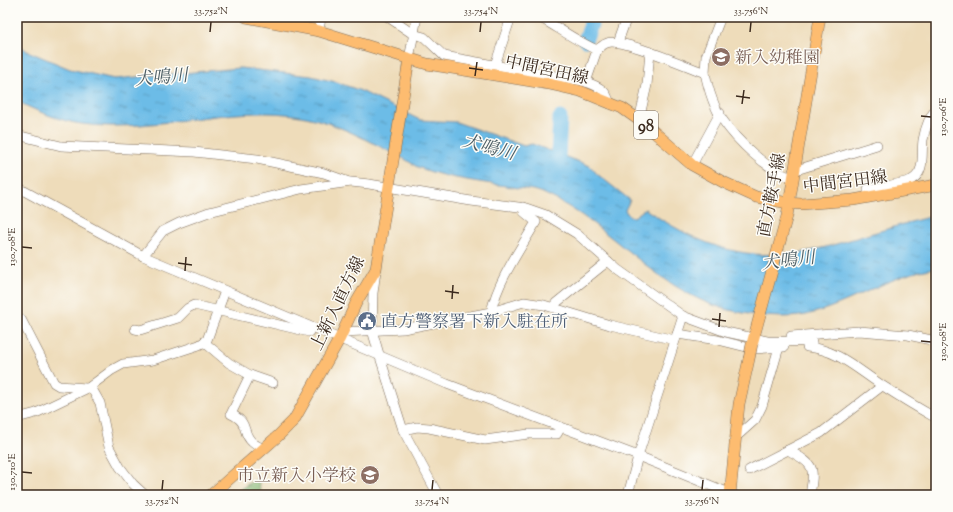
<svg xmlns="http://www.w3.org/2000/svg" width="953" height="512" font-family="'Sorts Mill Goudy','Noto Serif JP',serif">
  <defs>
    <pattern id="forest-firs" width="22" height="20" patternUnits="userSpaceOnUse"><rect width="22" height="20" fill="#86b772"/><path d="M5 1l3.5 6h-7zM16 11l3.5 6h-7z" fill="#6f955d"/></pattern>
    <pattern id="water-ripples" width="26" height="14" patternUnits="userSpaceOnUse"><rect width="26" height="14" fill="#6cbce7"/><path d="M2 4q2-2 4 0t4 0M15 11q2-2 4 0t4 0" fill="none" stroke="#5a99bb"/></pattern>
  </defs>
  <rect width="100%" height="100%" fill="#fdfcf7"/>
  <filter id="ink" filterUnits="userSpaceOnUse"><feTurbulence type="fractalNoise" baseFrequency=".025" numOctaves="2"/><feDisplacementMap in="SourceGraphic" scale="8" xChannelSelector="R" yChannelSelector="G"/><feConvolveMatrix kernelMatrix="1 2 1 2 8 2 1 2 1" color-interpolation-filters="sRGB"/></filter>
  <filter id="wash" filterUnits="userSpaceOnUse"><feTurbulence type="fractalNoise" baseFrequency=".012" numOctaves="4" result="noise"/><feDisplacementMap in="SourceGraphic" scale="16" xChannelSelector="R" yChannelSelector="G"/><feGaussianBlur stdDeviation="0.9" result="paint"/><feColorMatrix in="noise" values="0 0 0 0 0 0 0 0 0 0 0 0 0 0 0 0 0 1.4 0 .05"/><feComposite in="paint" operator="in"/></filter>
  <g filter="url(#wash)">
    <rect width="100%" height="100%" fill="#eedcba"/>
    <!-- forest -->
    <polygon fill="url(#forest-firs)" stroke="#607048" points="258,479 261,495 235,495 247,484"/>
    <!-- water -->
    <path fill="url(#water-ripples)" stroke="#547382" d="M17,43L27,51L70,69L114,79L240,68L311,76L336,82L361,91L420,120L456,122L524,146L532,144L590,166L597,174L630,200L625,210L629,216L634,217L645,209C695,242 737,261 798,253C824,249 855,238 880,231C899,226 917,219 936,216V268C890,274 852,304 806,315C786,319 758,316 738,312C662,298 613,225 545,194C536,189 523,189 512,187C482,182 449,179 420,168C414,166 409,161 403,158C376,145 350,130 322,121C243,97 162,135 82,124C60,121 36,111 17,101Z"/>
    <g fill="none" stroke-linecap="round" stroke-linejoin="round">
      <!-- river -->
      <g stroke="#6cbce7" stroke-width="15">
        <polyline points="585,40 591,25 590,17"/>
        <polyline points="557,175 560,118"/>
      </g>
    </g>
  </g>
  <g filter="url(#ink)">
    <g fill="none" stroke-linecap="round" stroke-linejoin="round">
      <!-- minor casing -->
      <g stroke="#7a6855" stroke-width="10">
        <g id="minor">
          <path d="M388,17L413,34L424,37L444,56L583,81C597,86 606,88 610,104"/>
          <path d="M539,17C559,28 576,41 597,50C600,48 603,44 607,43C620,37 688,67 705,73L706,56L721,17"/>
          <polyline points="319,31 321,17"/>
          <polyline points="618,42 627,17"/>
          <polyline points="409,59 417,17"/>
          <polyline points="495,65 511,17"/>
          <path d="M705,73C708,87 714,107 722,119C737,141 767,170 792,178"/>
          <polyline points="586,82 597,50"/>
          <polyline points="639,120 647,85 650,52"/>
          <polyline points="17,135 61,146 194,152 257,159 324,173 349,182"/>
          <polyline points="692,165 720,113"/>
          <polyline points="793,171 877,145"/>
          <polyline points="17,187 143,256 447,384 638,456 734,495"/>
          <path d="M868,196V189C882,186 899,185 911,180C926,173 921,153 923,140C925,129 929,117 936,109"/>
          <polyline points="143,256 163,231 179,223 209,212 301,189 351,182 369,184 471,201 526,208 546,215 577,234 617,269 683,316 726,332 767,341 812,342 812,347"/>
          <polyline points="376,271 373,293 372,330 379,354 403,430 438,495"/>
          <polyline points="553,307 556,303 608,261"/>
          <path d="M491,312C498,280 520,250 536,222L524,212L523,207"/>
          <polyline points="17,320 21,319 54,383 59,386 86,388"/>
          <polyline points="135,329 140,330 178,318 188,308 194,305 309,332"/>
          <polyline points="343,332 403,329 491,312 524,302 544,305 610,325 675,340"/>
          <polyline points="677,334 718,340 754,349 784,347"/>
          <polyline points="791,336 859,331 908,335 936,341"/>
          <path d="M204,342L229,363L250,375L231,414C250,423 241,432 252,442C255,445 260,447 264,449"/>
          <path d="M807,347C837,349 858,370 883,386C900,397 918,408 936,418"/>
          <polyline points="250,375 273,383"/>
          <polyline points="91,387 100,403 109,447 120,467 133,484 145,495"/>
          <polyline points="17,418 36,413 88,388 112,370 123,364 153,360 199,345 207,340 225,291"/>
          <polyline points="403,430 417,427 429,428 485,440 529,434 557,434 561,427"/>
          <polyline points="736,437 755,420 762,406 779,347"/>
          <polyline points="749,470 788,450"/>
          <polyline points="628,495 638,456 683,316"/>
          <path d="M810,495C815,465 814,465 788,450L821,433L882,386"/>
        </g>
      </g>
      <!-- major casing -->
      <g stroke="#7a6855" stroke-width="12">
        <g id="major">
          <polyline points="246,17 319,31 427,64 549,84 580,91 622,108 646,125 692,165 723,182 756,197 788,203 801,204 853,200 936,185"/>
          <polyline points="752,344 787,216 820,17"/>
          <polyline points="211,495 278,436 294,420 340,338 356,303 376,269 409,59"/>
          <polyline points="730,495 739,404 749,359"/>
        </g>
      </g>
      <!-- minor -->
      <use href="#minor" stroke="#fff" stroke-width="9"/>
      <!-- major -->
      <use href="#major" stroke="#fdbc70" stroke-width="11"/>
      <!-- major-bridge casing -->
      <g stroke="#7a6855" stroke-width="12" stroke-linecap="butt">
        <polyline id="major-bridge" points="749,359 752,344"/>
      </g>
      <!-- major-bridge -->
      <use href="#major-bridge" stroke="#fdbc70" stroke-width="11"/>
    </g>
  </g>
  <!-- ticks -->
  <path fill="none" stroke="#3b2a1e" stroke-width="1.5" d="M210,32L211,22M480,32L481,22M750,32L751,22M469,68L483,70M475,76L477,62M736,96L750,98M742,104L744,90M921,116L931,117M22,247L32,248M178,263L192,265M185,271L186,257M445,291L459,293M452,299L453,285M712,319L726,321M719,327L720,313M921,341L931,342M22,472L32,473M162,490L163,480M432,490L433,480M702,490L703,480"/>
  <!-- icons -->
  <defs>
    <g id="school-disc" transform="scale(1)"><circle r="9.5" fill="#8d6e63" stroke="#fdfcf7"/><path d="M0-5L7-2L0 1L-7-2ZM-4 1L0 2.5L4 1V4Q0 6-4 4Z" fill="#fff"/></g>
    <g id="civic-disc" transform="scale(1)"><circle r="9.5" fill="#5c6f8a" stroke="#fdfcf7"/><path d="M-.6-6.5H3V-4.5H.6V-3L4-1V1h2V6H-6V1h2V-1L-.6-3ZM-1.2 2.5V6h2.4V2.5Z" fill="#fff"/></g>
  </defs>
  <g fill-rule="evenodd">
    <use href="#school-disc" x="721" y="57"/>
    <use href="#civic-disc" x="367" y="321"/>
    <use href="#school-disc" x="370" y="475"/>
  </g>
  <g text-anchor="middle" stroke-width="3" stroke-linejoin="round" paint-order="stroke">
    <!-- shield labels -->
    <rect fill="#fdfcf7" stroke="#75695f" stroke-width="1" x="634" y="111" width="24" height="28" rx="3"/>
    <g font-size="16" font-weight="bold" fill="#3b2a1e">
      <text x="646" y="131">98</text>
    </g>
    <!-- education labels -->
    <g font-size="17" fill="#785e54" stroke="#fdfcf7" text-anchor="start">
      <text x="735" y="63">新入幼稚園</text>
      <text x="356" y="481" text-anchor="end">市立新入小学校</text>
    </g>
    <!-- street labels -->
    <g font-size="17" fill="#3b2a1e" stroke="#fdfcf7">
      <text transform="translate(547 69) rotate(12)" y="6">中間宮田線</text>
      <text transform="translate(845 181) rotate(-7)" y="6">中間宮田線</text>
      <text transform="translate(771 195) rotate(-79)" y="6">直方鞍手線</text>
      <text transform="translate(337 303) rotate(-64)" y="6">上新入直方線</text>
    </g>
    <!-- service labels -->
    <g font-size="17" fill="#4e5e75" stroke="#fdfcf7" text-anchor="start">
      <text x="381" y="327">直方警察署下新入駐在所</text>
    </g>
    <!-- water labels -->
    <g font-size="18" font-style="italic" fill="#4c5d64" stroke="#fdfcf7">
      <text transform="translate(161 77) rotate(-5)" y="6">犬鳴川</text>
      <text transform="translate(489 147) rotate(15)" y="6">犬鳴川</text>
      <text transform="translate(788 260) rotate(-7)" y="6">犬鳴川</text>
    </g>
  </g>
  <!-- margin -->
  <rect width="953" height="512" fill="none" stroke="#fdfcf7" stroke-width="44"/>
  <rect x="22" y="22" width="909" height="468" fill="none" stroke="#3b2a1e" stroke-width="1.5"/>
  <g font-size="10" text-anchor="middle" fill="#3b2a1e">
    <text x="211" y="14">33.752°N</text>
    <text x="481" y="14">33.754°N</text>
    <text x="751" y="14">33.756°N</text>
    <text transform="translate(942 117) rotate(-90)" y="4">130.706°E</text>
    <text transform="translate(11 247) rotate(-90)" y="4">130.708°E</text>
    <text transform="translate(942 342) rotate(-90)" y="4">130.708°E</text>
    <text transform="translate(11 472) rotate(-90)" y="4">130.710°E</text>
    <text x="162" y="504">33.752°N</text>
    <text x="432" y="504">33.754°N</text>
    <text x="702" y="504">33.756°N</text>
  </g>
</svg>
